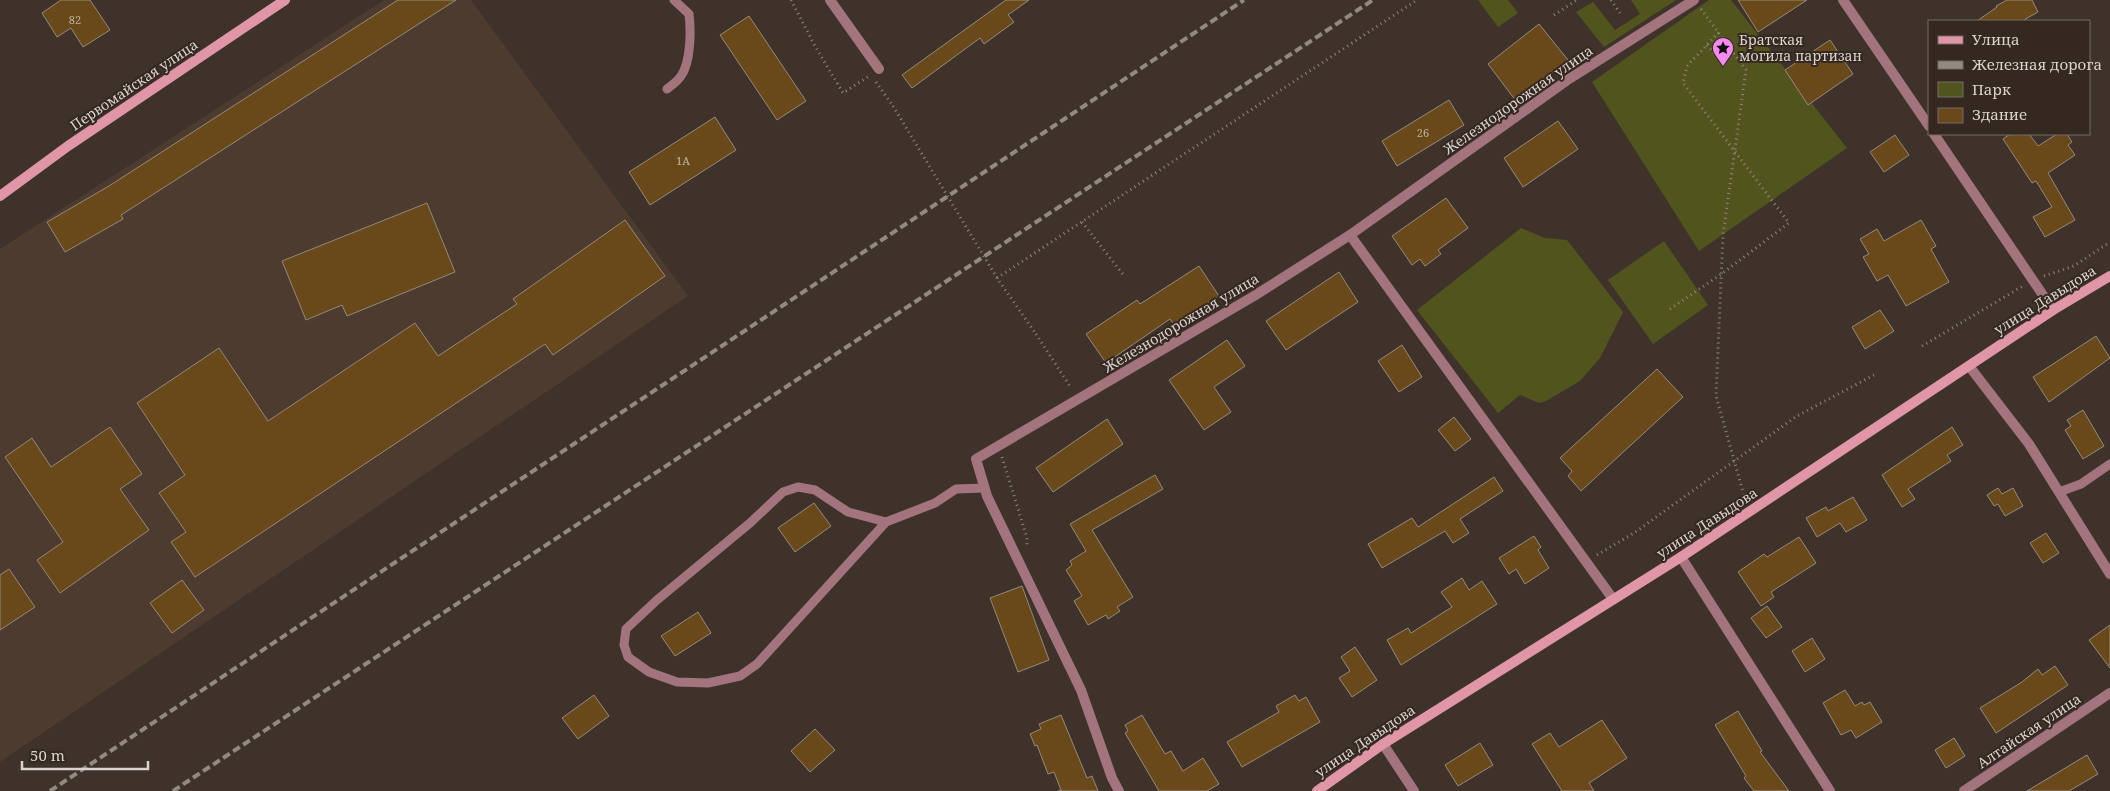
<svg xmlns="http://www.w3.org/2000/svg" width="2110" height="791" font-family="'Noto Serif',serif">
  <rect width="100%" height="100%" fill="#3e322a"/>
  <!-- built -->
  <polygon fill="#4c3b2e" points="384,0 471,0 688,296 0,762 0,249"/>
  <!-- green -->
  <g fill="#52541e">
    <polygon points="1478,0 1508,0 1518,13 1498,27"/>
    <polygon points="1631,0 1676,0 1604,47 1576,12 1593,2 1615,30 1640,14"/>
    <polygon points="1709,0 1731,0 1847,148 1699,251 1592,82"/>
    <polygon points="1521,228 1545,238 1567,240 1623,312 1600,358 1580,381 1546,401 1539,403 1520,395 1498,413 1417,310"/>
    <polygon points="1664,241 1708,305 1653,344 1608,280"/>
  </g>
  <!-- building -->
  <g fill="#69491a" stroke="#958a7d">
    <polygon points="61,0 90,0 110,30 83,47 71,28 57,37 42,13"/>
    <polygon points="398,0 456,0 121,215 123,219 65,252 47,222 109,186"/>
    <polygon points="1006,0 1029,0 1008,15 1014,22 984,44 980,38 912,88 902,75"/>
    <polygon points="1738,0 1807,0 1758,32"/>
    <polygon points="2007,0 2032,0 2038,12 2022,21 1977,21 1997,7 1996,6"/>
    <polygon points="749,16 806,101 777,120 720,35"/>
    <polygon points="1539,24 1568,60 1516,101 1488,64"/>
    <polygon points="1830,40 1853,74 1808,105 1785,70"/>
    <polygon points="1449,100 1464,125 1397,166 1382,141"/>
    <polygon points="715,117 736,150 650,205 629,172"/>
    <polygon points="1558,121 1578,149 1523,187 1504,158"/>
    <polygon points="2010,134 2029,134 2038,146 2057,134 2067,134 2072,142 2068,145 2075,155 2048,173 2075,220 2045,237 2033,217 2052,207 2036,181 2032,183 2003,139"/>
    <polygon points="1895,135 1909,155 1884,172 1870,152"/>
    <polygon points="1446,198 1468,228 1438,250 1441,254 1425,266 1420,259 1412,265 1392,236"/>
    <polygon points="427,203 455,272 347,316 342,305 306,320 282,261"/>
    <polygon points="625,220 665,276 553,355 545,344 195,577 171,542 186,532 159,493 185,475 137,403 219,348 268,421 415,323 438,356 517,304 513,299"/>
    <polygon points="1921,220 1936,246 1931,249 1949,282 1906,306 1888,275 1877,281 1863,257 1869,254 1860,239 1877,229 1884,241"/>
    <polygon points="1199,266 1219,296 1174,325 1170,319 1106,363 1086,334 1137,300 1140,304"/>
    <polygon points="1339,272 1358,302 1286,350 1266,321"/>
    <polygon points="1880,310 1894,331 1865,349 1852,327"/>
    <polygon points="2096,336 2110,358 2049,402 2033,377"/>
    <polygon points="1227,340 1245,366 1214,387 1231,412 1204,430 1169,380"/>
    <polygon points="1402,345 1422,377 1399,392 1378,361"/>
    <polygon points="1657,369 1683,397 1581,491 1568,476 1572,471 1560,458"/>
    <polygon points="2083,410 2104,446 2083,459 2065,430 2071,426 2067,420"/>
    <polygon points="1454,417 1471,439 1455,451 1438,430"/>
    <polygon points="1107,419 1123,444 1053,492 1036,468"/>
    <polygon points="110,427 142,474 120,489 149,530 60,593 37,560 63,542 5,457 32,438 51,467"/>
    <polygon points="1952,427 1963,445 1947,455 1951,461 1908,489 1915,499 1902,507 1882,475"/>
    <polygon points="1155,475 1163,489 1092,530 1133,597 1117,607 1120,611 1108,619 1106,615 1088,625 1074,601 1082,596 1066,570 1072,565 1070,561 1086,551 1070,524"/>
    <polygon points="1494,477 1503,491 1460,519 1469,533 1453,543 1445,531 1382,568 1368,544 1412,518 1418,527"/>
    <polygon points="1998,488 2002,494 2013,488 2023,506 2005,516 1998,504 1994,506 1987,495"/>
    <polygon points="1853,497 1867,520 1846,532 1840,523 1817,537 1806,518 1826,507 1828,511"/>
    <polygon points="814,503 831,526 795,552 778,528"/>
    <polygon points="2046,533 2059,553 2043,563 2030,543"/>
    <polygon points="1534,536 1541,547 1538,550 1549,568 1525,584 1516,569 1509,574 1499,558"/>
    <polygon points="1799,537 1816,563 1771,592 1774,597 1761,606 1738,572 1764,554 1767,557"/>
    <polygon points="9,569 35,607 0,630 0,575"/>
    <polygon points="1462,578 1469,590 1482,581 1497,604 1401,665 1387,640 1408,628 1411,633 1452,607 1441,592"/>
    <polygon points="182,580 204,610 172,633 150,603"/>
    <polygon points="1022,586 1049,660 1018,672 990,598"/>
    <polygon points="1767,606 1782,627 1766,638 1751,618"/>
    <polygon points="698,612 711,633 675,656 661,636"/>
    <polygon points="2110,625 2110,668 2089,640"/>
    <polygon points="1812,638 1825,659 1805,672 1792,651"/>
    <polygon points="1355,647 1377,680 1352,697 1339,678 1350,671 1341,657"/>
    <polygon points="2055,666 2068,685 1996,733 1980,708 2022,682 2038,669 2042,675"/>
    <polygon points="1845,690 1855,706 1862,702 1864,705 1870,702 1882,722 1856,738 1851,730 1841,735 1823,703"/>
    <polygon points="594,695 609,716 578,739 562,718"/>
    <polygon points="1295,695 1299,701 1306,697 1320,722 1242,767 1227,742 1279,712 1276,706"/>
    <polygon points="1738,711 1762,751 1760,752 1789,791 1754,791 1744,778 1746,776 1715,725"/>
    <polygon points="1061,715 1087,778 1092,776 1098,791 1058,791 1061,790 1054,772 1048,774 1037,745 1035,746 1030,734 1041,729 1039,724"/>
    <polygon points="1142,715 1165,754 1171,751 1183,771 1203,758 1219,784 1207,791 1159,791 1125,733 1128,731 1125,725"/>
    <polygon points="1602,720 1627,758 1589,783 1594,791 1562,791 1532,744 1550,733 1559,747"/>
    <polygon points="815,729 835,750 810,772 791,751"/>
    <polygon points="1954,738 1965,756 1946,768 1935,750"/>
    <polygon points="1480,743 1493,765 1458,786 1445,765"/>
    <polygon points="2087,755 2098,774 2069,791 2027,791"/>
  </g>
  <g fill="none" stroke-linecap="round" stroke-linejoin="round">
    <!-- path -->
    <g stroke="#918780" stroke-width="3" stroke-dasharray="1 4" stroke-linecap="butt">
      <polyline points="791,0 815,46 843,93 869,76"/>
      <polyline points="1611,0 1620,13"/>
      <polyline points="1701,9 1746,70 1723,235 1716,396 1745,499"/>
      <polyline points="1554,15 1577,0"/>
      <polyline points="1707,45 1719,59"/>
      <polyline points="876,82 893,106"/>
      <polyline points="1082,222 1125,277"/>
      <polyline points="2044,276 2074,266 2110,242"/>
      <polyline points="997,278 1417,0"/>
      <polyline points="1670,309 1720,275 1789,223 1683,83 1687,66 1719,32"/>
      <polyline points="1036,334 1071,388"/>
      <polyline points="1922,346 2023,286"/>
      <polyline points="1002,457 1027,538 1027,546"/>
      <polyline points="1597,555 1634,533 1797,416 1874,375"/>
    </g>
    <!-- service -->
    <g stroke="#a3747e" stroke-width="9">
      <path d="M667,89C672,85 678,81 681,76C691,62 691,30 689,14L674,0"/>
      <polyline points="2059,492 2081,484 2110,464"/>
      <polyline points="886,522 848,512 815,490 798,487 783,492 750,523 657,600 626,629 624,645 628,657 649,672 677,682 708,683 740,676 757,664 886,522 935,503 956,489 985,488"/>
    </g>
    <!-- minor -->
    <g stroke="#a3747e" stroke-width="10">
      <polyline points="830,0 879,69"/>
      <polyline points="1843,0 1929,126"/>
      <polyline points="1934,134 2053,310"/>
      <polyline points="1350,235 1613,599"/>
      <polyline points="1969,366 2029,444 2110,574"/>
      <polyline points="1681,557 1830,791"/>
      <polyline points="1383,744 1414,791"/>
      <polyline points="1119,791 1112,778 1081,690 987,496 976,459 1254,296 1350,235 1569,79 1694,0"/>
      <polyline points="1964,791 2110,693"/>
    </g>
    <!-- secondary -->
    <g stroke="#e196a8" stroke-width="10">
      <polyline points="0,196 68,146 285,0"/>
      <polyline points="1317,791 1383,744 1681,557 2053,310 2110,276"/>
    </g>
    <!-- rail -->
    <g stroke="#938983" stroke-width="4" stroke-dasharray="8 4" stroke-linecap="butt">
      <polyline points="50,791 1244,0"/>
      <polyline points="173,791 1373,0"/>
    </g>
    <!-- path-bridge -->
    <polyline stroke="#918780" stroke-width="3" stroke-dasharray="1 4" stroke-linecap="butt" points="893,106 997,278 1036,334"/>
  </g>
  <!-- icons -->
  <defs>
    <g id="sight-pin" transform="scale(1.125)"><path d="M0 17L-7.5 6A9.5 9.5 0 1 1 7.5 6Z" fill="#f589ef" stroke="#342820"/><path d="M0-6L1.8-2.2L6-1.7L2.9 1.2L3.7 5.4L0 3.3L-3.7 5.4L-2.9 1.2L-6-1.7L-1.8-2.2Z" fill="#111"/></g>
  </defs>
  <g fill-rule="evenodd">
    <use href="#sight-pin" x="1723" y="48"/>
  </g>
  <g text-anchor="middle" stroke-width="4" stroke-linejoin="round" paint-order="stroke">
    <!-- number labels -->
    <g font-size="11" fill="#beb0a1">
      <text x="75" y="24">82</text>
      <text x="1423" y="137">26</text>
      <text x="683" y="165">1А</text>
    </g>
    <!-- poi labels -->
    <g font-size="14" fill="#dbd3ce" stroke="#342820" text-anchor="start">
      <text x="1739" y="45">Братская<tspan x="1739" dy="16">могила партизан</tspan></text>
    </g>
    <!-- street labels -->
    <g font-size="14" fill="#dbd3ce" stroke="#342820">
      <text transform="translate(134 85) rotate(-34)" y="5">Первомайская улица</text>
      <text transform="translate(1518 100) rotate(-35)" y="5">Железнодорожная улица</text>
      <text transform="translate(2045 300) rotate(-32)" y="5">улица Давыдова</text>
      <text transform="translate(1181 323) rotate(-31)" y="5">Железнодорожная улица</text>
      <text transform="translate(1707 523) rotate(-33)" y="5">улица Давыдова</text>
      <text transform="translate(2029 731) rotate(-34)" y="5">Алтайская улица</text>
      <text transform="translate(1365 741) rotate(-34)" y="5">улица Давыдова</text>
    </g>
  </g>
  <!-- legend -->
  <rect x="1928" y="20" width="162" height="115" fill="#342820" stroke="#776c66"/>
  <rect x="1938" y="36" width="25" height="8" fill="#e196a8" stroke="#776c66"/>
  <text x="1972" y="45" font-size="15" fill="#dbd3ce">Улица</text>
  <rect x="1938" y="61" width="25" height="8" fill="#938983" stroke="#776c66"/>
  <text x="1972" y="70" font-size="15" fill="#dbd3ce">Железная дорога</text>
  <rect x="1938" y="82" width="25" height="15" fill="#52541e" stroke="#776c66"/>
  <text x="1972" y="95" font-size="15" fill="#dbd3ce">Парк</text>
  <rect x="1938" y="108" width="25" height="15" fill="#69491a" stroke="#776c66"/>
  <text x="1972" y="120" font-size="15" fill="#dbd3ce">Здание</text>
  <!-- scale -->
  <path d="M22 761v8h126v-8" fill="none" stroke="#dbd3ce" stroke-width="2.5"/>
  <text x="30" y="761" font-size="15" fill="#dbd3ce" stroke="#342820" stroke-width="4" paint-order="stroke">50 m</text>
</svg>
